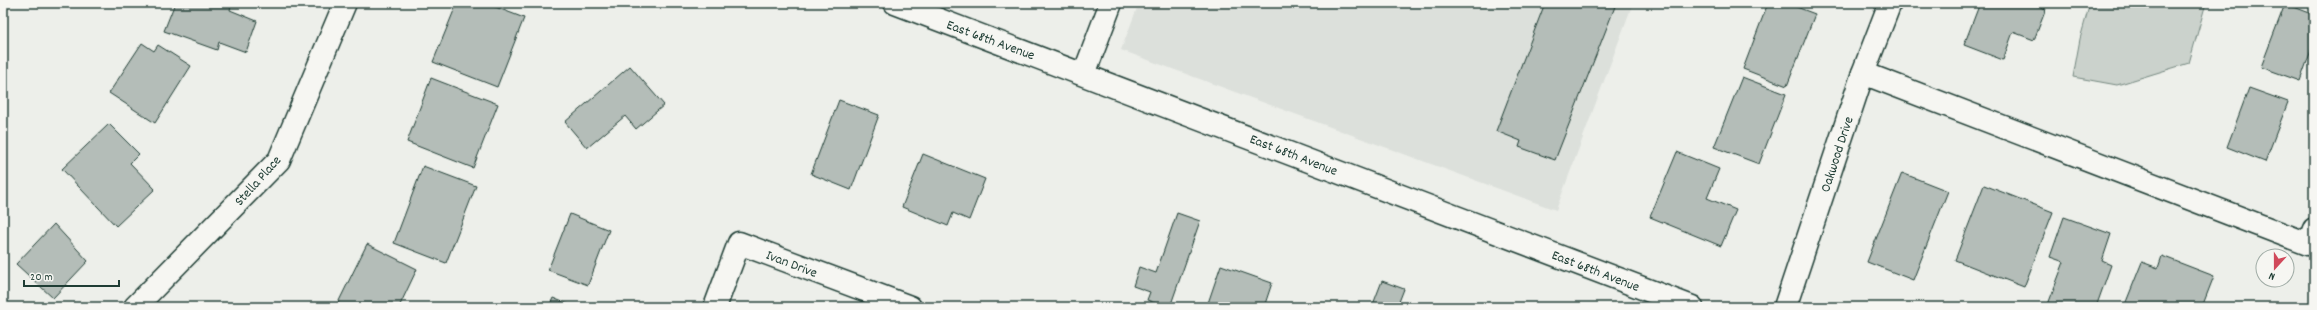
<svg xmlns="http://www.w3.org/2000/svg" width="2317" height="310" font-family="Dekko,sans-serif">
  <rect width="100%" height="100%" fill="#edefea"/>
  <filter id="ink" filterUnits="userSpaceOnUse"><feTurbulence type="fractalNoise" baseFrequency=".025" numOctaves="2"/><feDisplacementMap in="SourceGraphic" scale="8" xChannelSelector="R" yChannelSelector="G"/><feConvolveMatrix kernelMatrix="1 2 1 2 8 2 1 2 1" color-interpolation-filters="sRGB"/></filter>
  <g filter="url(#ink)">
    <!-- built -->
    <polygon fill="#dce0db" points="1139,3 1633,3 1556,210 1121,50"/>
    <!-- green -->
    <polygon fill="#cbd2cc" stroke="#758880" points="2090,3 2206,3 2189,63 2117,85 2073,77 2080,39"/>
    <!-- building -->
    <g fill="#b4bdb8" stroke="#1f3d34">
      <polygon points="175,3 232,3 230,10 257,21 246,52 219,42 217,50 164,31"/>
      <polygon points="457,3 485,3 524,18 497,87 433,62"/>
      <polygon points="1545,3 1616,4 1555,160 1519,147 1521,141 1496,131"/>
      <polygon points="1768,3 1786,3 1815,14 1787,86 1743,69"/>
      <polygon points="1980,3 2030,3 2046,9 2034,40 2013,32 2003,60 1964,45"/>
      <polygon points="2285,4 2314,15 2314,42 2300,81 2261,67"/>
      <polygon points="142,43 154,51 158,45 191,66 155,123 109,93"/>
      <polygon points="630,66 664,105 636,129 625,116 587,148 565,122"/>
      <polygon points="1742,77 1786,94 1759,164 1714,147"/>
      <polygon points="431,78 498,104 473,168 407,142"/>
      <polygon points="2249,88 2288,102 2265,162 2227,147"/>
      <polygon points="839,100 879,115 851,190 811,174"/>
      <polygon points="109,124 139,154 130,163 155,189 116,226 62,169"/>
      <polygon points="1677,152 1719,169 1707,198 1736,210 1721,246 1650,217"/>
      <polygon points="923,154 985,179 969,220 953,213 948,226 902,207"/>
      <polygon points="423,166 476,186 446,263 394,243"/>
      <polygon points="1902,173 1948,191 1913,280 1867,262"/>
      <polygon points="1984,185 2053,212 2024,287 1955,260"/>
      <polygon points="1177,213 1200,221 1170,307 1166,307 1147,300 1150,292 1133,286 1139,267 1156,273"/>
      <polygon points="570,214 609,230 588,285 548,270"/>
      <polygon points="2064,217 2111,234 2102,261 2111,265 2096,307 2047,307 2064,262 2050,257"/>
      <polygon points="54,224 88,261 53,298 16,264"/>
      <polygon points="367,244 417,269 399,307 336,307"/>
      <polygon points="2162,256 2214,276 2202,307 2124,307 2142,262 2158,268"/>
      <polygon points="1221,265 1272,283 1264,307 1207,306"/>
      <polygon points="1382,281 1404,289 1397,307 1372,307"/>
      <polygon points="553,298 575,307 549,307"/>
    </g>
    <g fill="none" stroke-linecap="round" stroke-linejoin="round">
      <!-- minor casing -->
      <g stroke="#1f3d34" stroke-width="25">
        <g id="minor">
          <polyline points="895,3 1692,307"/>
          <polyline points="1863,73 2308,244 2314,229"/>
          <polyline points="1084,74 1111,3"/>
          <polyline points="135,307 279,160 345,3"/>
          <polyline points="715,307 739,243 910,307"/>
          <polyline points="1785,307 1863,73 1890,3"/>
        </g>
      </g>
      <!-- minor -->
      <use href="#minor" stroke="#f6f6f2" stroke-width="22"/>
    </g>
  </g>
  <g text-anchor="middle" stroke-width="4" stroke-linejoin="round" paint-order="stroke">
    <!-- street labels -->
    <g font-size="14" fill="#1f3d34" stroke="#f6f6f2">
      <text transform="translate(991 39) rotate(20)" y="5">East 68th Avenue</text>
      <text transform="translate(1294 154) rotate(21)" y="5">East 68th Avenue</text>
      <text transform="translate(1836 154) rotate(-72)" y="5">Oakwood Drive</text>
      <text transform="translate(257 180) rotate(-48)" y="5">Stella Place</text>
      <text transform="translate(792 263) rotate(21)" y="5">Ivan Drive</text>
      <text transform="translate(1596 270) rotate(21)" y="5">East 68th Avenue</text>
    </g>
  </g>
  <!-- margin -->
  <rect width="2317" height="310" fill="none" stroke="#f6f6f2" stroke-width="16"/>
  <rect x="8" y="8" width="2301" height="294" fill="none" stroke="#1f3d34" stroke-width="1.5" filter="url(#ink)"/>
  <!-- north arrow -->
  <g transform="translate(2275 268) rotate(201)"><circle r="19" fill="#f6f6f2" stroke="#a0aca6"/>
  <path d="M0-3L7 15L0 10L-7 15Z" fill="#d1495b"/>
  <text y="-6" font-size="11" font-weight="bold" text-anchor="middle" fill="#1f3d34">N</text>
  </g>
  <!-- scale -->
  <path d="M24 280v6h95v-6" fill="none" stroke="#1f3d34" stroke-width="2"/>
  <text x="30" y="280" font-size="12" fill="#1f3d34" stroke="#f6f6f2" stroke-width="3" paint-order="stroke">20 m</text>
</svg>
